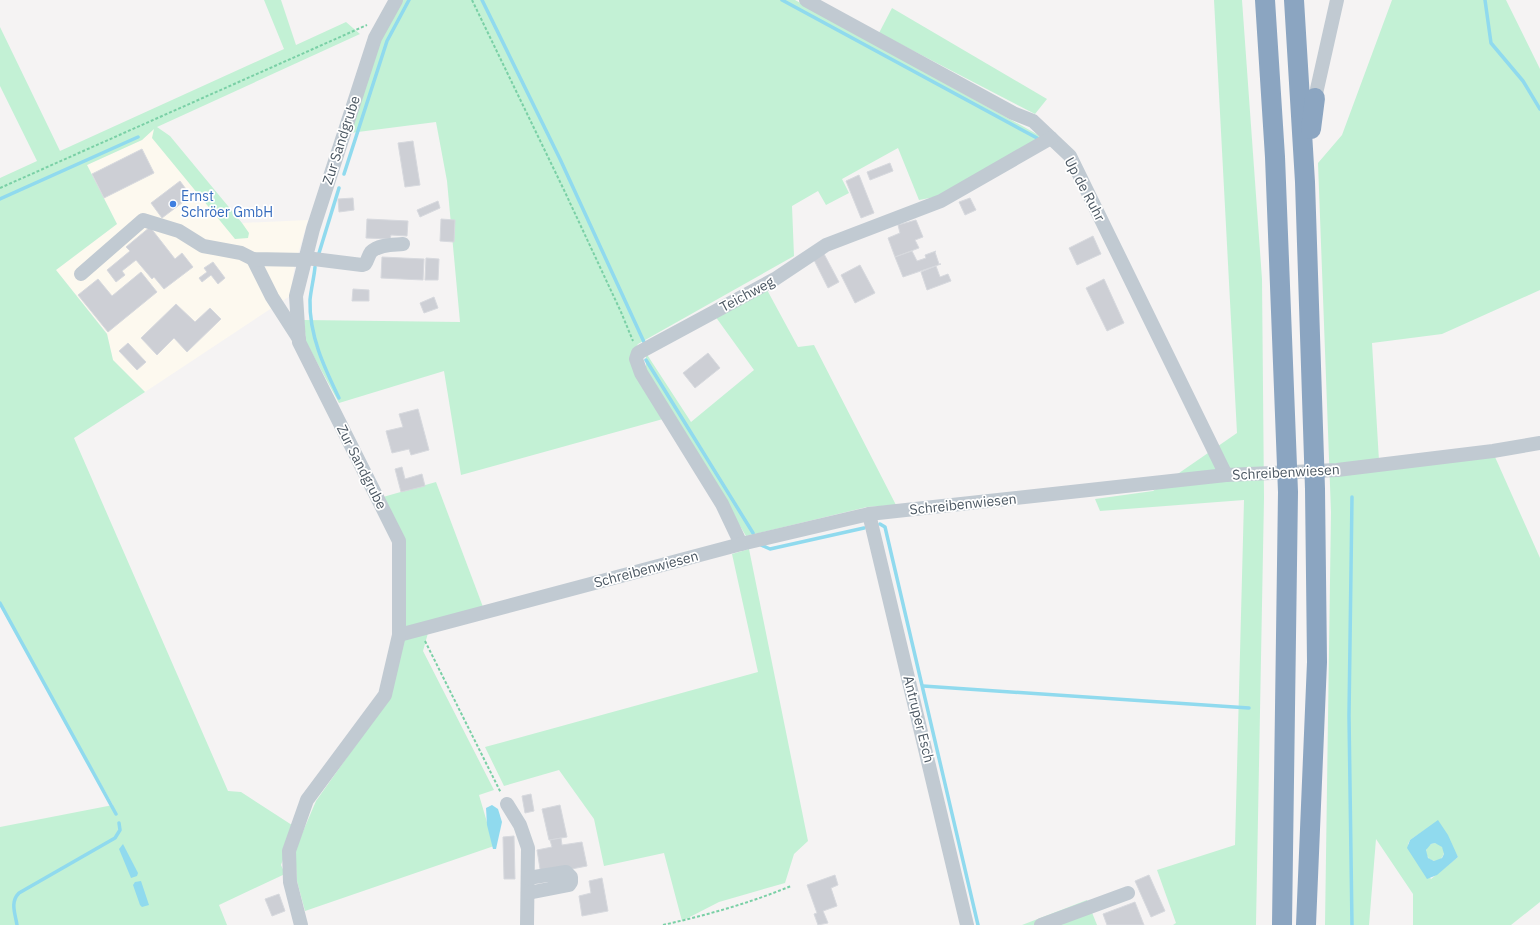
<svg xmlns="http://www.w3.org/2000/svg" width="1540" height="925" font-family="'IBM Plex Sans',sans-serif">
  <rect width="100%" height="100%" fill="#f5f3f3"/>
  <!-- commercial -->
  <polygon fill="#fdf9ef" points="154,129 245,227 242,223 308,220 295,264 290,296 145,392 113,360 107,333 56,270 117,224 87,165 142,140"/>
  <!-- green -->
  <g fill="#c3f1d5" fill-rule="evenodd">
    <polygon points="264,0 281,0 296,45 346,22 360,34 157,127 170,136 242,223 249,233 248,238 235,239 152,138 154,129 142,140 87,165 117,224 56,270 107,334 113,360 145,392 74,438 228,791 241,792 295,827 281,865 285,874 219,905 227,925 0,925 0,827 113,805 0,606 0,178 37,161 0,86 0,27 60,151 284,49"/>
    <polygon points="402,0 795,0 1042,137 940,196 919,200 898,148 842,179 849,193 826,205 818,191 792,206 794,256 638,344 629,359 663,419 461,475 444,371 339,403 306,342 304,320 460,322 447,181 436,122 350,133 380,41"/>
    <polygon points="1214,0 1242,0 1262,279 1264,498 1256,925 1173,925 1176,923 1157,870 1235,845 1244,500 1100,511 1095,499 1153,491 1237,433"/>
    <path d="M1392,0H1506L1540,69V290L1442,334L1372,343L1379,461L1491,448L1540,558V902L1511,925H1413V894L1376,839L1369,925H1325L1331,512L1318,163L1342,135ZM1438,821L1458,857L1431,879L1408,844L1410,840Z"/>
    <polygon points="892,8 1047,99 1035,114 879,33"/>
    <polygon points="766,288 798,347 814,345 896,505 867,507 746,536 646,370 646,353 691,422 754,370 715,316"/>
    <polygon points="436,482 483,607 428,633 423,651 494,790 479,795 494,846 305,911 297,881 295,850 316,801 392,694 403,541 383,497"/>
    <polygon points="749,549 808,841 794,854 785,883 719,902 682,921 664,853 604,866 594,819 559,770 504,786 485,747 758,672 732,554"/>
    <circle cx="1435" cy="852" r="9"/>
    <polygon points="1087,900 1097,925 1022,925"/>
  </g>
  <!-- water -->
  <g fill="#90daee" fill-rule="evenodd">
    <polygon points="492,805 498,809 502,822 496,849 493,849 487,825 486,808"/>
    <path d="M1438,820L1448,835L1458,857L1437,875L1427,879L1407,848L1410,840ZM1435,843L1442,847L1444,854L1442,858L1434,861L1428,858L1426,850L1431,844Z"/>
    <polygon points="123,844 138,873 137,876 131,878 119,849"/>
    <polygon points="141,881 149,905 142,907 140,905 133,885 135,882"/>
  </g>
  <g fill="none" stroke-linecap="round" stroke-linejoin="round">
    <!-- stream -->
    <g stroke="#90daee" stroke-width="3.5">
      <polyline points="482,0 560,159 644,342"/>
      <polyline points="782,0 1037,138"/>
      <polyline points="1485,0 1491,43 1523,81 1540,109"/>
      <polyline points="344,174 387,41 409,0"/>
      <polyline points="0,199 138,137"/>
      <polyline points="319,253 339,188"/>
      <path d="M315,267C314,278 311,289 310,300C309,335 324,367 339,398"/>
      <polyline points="646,360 753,533"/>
      <polyline points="1352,497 1349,716 1352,925"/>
      <polyline points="880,524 885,527 978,925"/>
      <polyline points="761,545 770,549 864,528"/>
      <polyline points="0,603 116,814"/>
      <polyline points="923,686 1249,708"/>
      <path d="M17,925C15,913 10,902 19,893L115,838L120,830L119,823"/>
    </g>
  </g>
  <!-- building -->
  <g fill="#cdcfd5" stroke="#d7d9de">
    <polygon points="413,141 420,185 405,187 398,143"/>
    <polygon points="142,149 154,173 104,198 92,174"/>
    <polygon points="890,163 893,171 870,180 867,172"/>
    <polygon points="859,175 874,213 861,218 846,181"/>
    <polygon points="180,181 191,196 162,218 151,203"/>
    <polygon points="353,198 354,210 339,212 338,199"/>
    <polygon points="970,198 976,210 965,215 959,202"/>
    <polygon points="438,201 440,208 420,217 417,210"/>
    <polygon points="367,219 408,221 407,236 391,235 390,239 366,238"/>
    <polygon points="441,219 455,220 454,242 440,241"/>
    <polygon points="916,220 923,237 915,240 919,248 895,257 888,238 900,233 898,225"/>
    <polygon points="150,227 175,259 182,253 193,267 164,289 154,277 152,279 136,260 122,271 125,275 116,282 107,270 130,251 126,247"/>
    <polygon points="1093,236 1101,254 1077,265 1069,248"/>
    <polygon points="912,251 917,261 926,258 925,255 936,251 935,252 939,264 941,264 903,277 895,257"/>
    <polygon points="823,252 839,282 828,288 813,258"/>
    <polygon points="382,257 424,259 423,280 381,278"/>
    <polygon points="426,258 439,259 438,280 425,280"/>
    <polygon points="213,262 225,278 218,284 211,275 202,282 199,278 207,272 204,268"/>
    <polygon points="860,265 875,293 855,303 841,275"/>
    <polygon points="936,266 940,277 948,274 951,281 927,290 921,272"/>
    <polygon points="141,272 157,292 108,332 78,295 98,279 112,296"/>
    <polygon points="1104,279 1124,323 1107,331 1086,288"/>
    <polygon points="353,289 369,290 369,301 352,301"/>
    <polygon points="434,297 438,308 424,313 420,303"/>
    <polygon points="176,304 195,322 210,308 221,319 187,352 174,338 157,355 141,338"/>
    <polygon points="128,343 146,362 137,370 119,351"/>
    <polygon points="708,353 720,368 695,388 683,373"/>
    <polygon points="418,409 429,450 411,455 409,449 392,453 386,431 403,427 399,414"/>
    <polygon points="402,467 405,479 422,474 425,486 401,492 395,469"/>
    <polygon points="531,794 534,811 525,813 522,796"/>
    <polygon points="560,805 567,837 549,840 542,809"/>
    <polygon points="514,836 515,879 504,879 503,837"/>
    <polygon points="561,838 562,845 582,842 587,866 541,875 537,850 552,847 550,840"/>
    <polygon points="835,875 838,885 831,888 837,906 823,911 828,923 818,925 814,914 817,913 807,885"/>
    <polygon points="1149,875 1165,911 1151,917 1135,881"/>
    <polygon points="602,878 608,911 582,916 579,896 591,893 589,881"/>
    <polygon points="279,894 285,911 272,916 265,899"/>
    <polygon points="1135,902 1144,925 1107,925 1103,914"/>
  </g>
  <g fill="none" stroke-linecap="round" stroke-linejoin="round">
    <!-- path -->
    <g stroke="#7ad0a6" stroke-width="2" stroke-dasharray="3 2" stroke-linecap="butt">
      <polyline points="472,0 564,190 621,312 633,341"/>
      <polyline points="0,188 367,25"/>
      <polyline points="425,641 501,793"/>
      <path d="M663,925C707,915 750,903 791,886"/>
    </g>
    <!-- minor -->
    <g stroke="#c1cad2" stroke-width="14">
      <polyline points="806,0 1013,113 1033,121 1070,156 1226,475"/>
      <polyline points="1315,98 1337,0"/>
      <path d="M306,258L362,265L365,264C368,260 368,256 371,252C379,244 393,245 403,244"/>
      <polyline points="253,259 272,297 299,339"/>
      <polyline points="81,274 143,220 179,231 203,246 241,253 253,259 305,260"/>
      <polyline points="869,514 967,925"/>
      <polyline points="741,544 722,504 641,373 636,359 638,353 775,279 826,245 941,201 1051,138"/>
      <polyline points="399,635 741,544 869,514 1226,475 1337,470 1493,451 1540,443"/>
      <polyline points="507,804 520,825 528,848 527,925"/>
      <polyline points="528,878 566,872 571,877 571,882 569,885 528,893"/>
      <polyline points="301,925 290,882 289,851 307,800 385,695 399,635 399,541 299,342 296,296 313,229 375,38 396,0"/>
      <polyline points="1041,925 1128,893"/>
    </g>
    <!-- highway -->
    <g stroke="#8ba5c1" stroke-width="20">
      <polyline points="1265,0 1275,157 1288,492 1282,925"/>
      <polyline points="1294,0 1305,182 1315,489 1317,662 1306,925"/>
      <polyline points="1311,129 1315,98"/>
    </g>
  </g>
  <!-- markers -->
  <circle fill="#3f7fe0" stroke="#fff" stroke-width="1.5" cx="173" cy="204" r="4"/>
  <g text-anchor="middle" stroke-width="3.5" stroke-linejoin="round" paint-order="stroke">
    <!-- street labels -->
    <g font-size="14" fill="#4a5661" stroke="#fff">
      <text transform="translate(341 140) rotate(-72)" y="5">Zur Sandgrube</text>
      <text transform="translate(1085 189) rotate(62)" y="5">Up de Ruhr</text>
      <text transform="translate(747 294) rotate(-28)" y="5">Teichweg</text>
      <text transform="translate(362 467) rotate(63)" y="5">Zur Sandgrube</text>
      <text transform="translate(1286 472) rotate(-3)" y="5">Schreibenwiesen</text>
      <text transform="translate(963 504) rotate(-6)" y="5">Schreibenwiesen</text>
      <text transform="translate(646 569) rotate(-15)" y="5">Schreibenwiesen</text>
      <text transform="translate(919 719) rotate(76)" y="5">Antruper Esch</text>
    </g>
    <!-- shop labels -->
    <g font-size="14" fill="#366cbe" stroke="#fff" text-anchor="start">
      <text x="181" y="201">Ernst<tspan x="181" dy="16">Schröer GmbH</tspan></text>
    </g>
  </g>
</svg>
